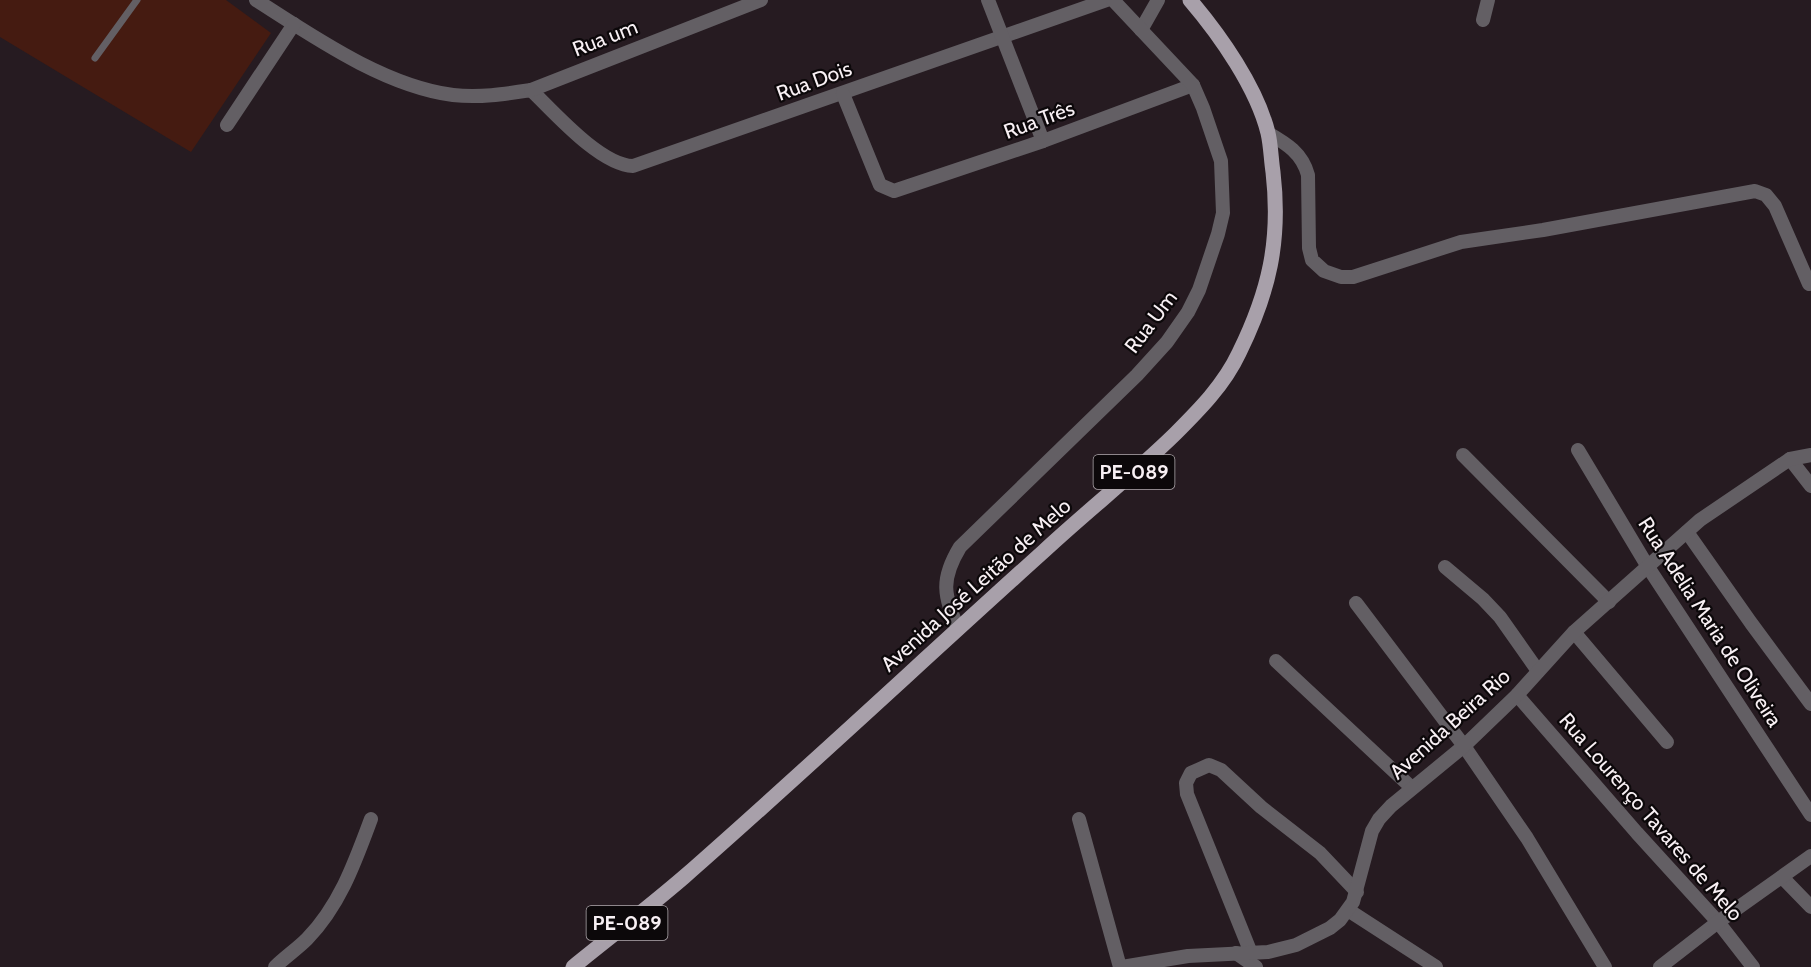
<svg xmlns="http://www.w3.org/2000/svg" width="1811" height="967" font-family="Cabin,sans-serif">
  <rect width="100%" height="100%" fill="#261b21"/>
  <!-- green -->
  <polygon fill="#451b11" points="0,0 226,0 271,33 191,152 0,37"/>
  <g fill="none" stroke-linecap="round" stroke-linejoin="round">
    <!-- lane -->
    <polyline stroke="#635f64" stroke-width="7" points="95,58 137,0"/>
    <!-- street -->
    <g stroke="#635f64" stroke-width="14">
      <path d="M256,0C314,37 384,86 453,95C480,98 505,94 531,90C554,112 600,165 633,166L1107,0"/>
      <polyline points="988,0 1043,141"/>
      <polyline points="1483,20 1488,0"/>
      <polyline points="1141,30 1158,0"/>
      <polyline points="531,90 761,0"/>
      <polyline points="843,94 880,185 894,191 1043,141 1193,85"/>
      <polyline points="227,125 294,24"/>
      <path d="M1268,133C1287,144 1302,153 1308,175L1309,248L1312,260L1324,271L1341,277H1353L1461,242L1543,230L1755,191L1766,195L1775,206L1809,284"/>
      <polyline points="1578,450 1648,567 1811,815"/>
      <polyline points="1463,455 1609,602"/>
      <polyline points="1790,459 1811,486"/>
      <polyline points="1687,532 1751,623 1811,704"/>
      <polyline points="1445,567 1483,599 1500,617 1538,671"/>
      <polyline points="1356,603 1464,746 1527,838 1605,967"/>
      <path d="M958,629C944,595 940,580 960,547L1137,375L1167,342L1188,312L1199,290L1218,234L1223,213L1221,161L1203,108L1193,85L1113,0"/>
      <polyline points="1574,632 1667,742"/>
      <polyline points="1276,661 1412,788"/>
      <polyline points="1517,695 1637,833 1718,922 1753,967"/>
      <polyline points="1079,819 1120,967"/>
      <polyline points="1782,877 1811,907"/>
      <polyline points="1348,910 1436,967"/>
      <polyline points="1236,953 1256,967"/>
      <polyline points="1251,953 1187,794 1186,783 1191,773 1209,765 1221,770 1261,807 1320,853 1357,892"/>
      <path d="M275,967C285,957 297,949 307,939C340,905 355,862 371,819"/>
      <polyline points="1122,967 1188,956 1268,952 1296,945 1330,928 1340,920 1353,902 1372,831 1379,819 1391,806 1464,746 1517,695 1574,632 1700,520 1790,459 1811,455"/>
      <polyline points="1660,967 1718,922 1811,856"/>
    </g>
    <!-- primary -->
    <path stroke="#a8a0aa" stroke-width="15" d="M573,967C610,937 648,908 684,877C806,770 924,659 1044,551C1087,511 1133,475 1175,434C1199,410 1224,385 1239,353C1269,292 1281,241 1273,172C1271,159 1271,146 1268,133C1257,88 1220,35 1190,0"/>
  </g>
  <g text-anchor="middle" stroke-width="4.5" stroke-linejoin="round" paint-order="stroke">
    <!-- shield labels -->
    <g fill="#0c080a" stroke="#b1aaae" stroke-width="1.5">
      <rect x="1093.5" y="455" width="81" height="34" rx="4.5"/>
      <rect x="586.5" y="906" width="81" height="34" rx="4.5"/>
    </g>
    <g font-size="20" font-weight="bold" fill="#f8f0f4">
      <text x="1134" y="479">PE-089</text>
      <text x="627" y="930">PE-089</text>
    </g>
    <!-- street labels -->
    <g font-size="21" fill="#f8f0f4" stroke="#0c080a">
      <text transform="translate(605 38) rotate(-21)" y="7">Rua um</text>
      <text transform="translate(814 81) rotate(-20)" y="7">Rua Dois</text>
      <text transform="translate(1039 120) rotate(-20)" y="7">Rua Três</text>
      <text transform="translate(1151 322) rotate(-53)" y="7">Rua Um</text>
      <text transform="translate(976 585) rotate(-42)" y="7">Avenida José Leitão de Melo</text>
      <text transform="translate(1710 622) rotate(57)" y="7">Rua Adelia Maria de Oliveira</text>
      <text transform="translate(1450 724) rotate(-42)" y="7">Avenida Beira Rio</text>
      <text transform="translate(1651 817) rotate(49)" y="7">Rua Lourenço Tavares de Melo</text>
    </g>
  </g>
</svg>
